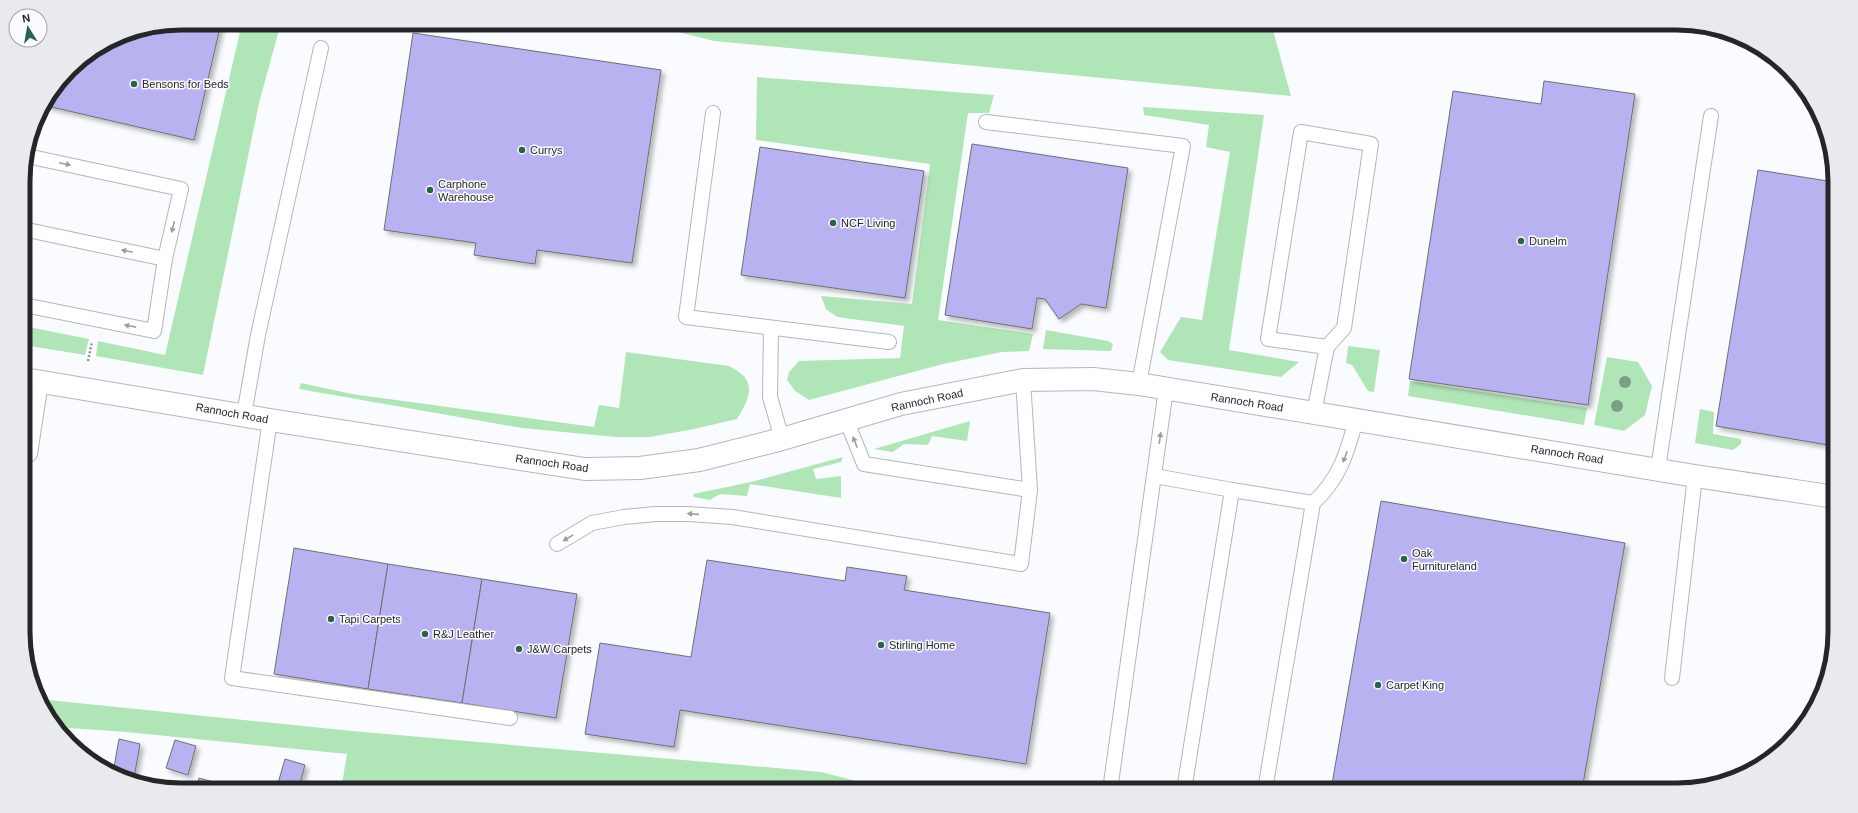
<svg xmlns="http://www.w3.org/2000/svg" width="1858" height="813" font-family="Helvetica,sans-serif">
  <defs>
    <filter id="shadow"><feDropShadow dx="3.5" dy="3.5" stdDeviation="2" flood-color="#0004"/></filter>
  </defs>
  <rect width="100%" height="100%" fill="#fafbff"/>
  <!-- green -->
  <g fill="#b0e6b7">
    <polygon points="242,23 281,23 259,103 203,375 96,356 98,341 165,355"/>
    <polygon points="642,23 1271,23 1291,96 714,41"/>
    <polygon points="757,77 994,95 989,113 968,113 938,320 1033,334 1029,351 1002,352 943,364 809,400 795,391 787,380 789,372 799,361 900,358 904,326 837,317 826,309 821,296 912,304 930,164 756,140"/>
    <polygon points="1143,107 1264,115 1229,350 1299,362 1281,377 1168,360 1160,352 1181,317 1202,320 1230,152 1206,147 1209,125 1144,115"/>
    <polygon points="24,326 89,339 85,355 24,345"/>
    <polygon points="1046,330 1108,341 1113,344 1111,351 1043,349"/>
    <polygon points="1348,346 1380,350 1374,392 1368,391 1352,365 1346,363"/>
    <path d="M626,352L729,366C758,380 751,396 737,419L694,429L650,437H616L522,428L299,389L301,383L352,394L594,427L599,405L619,408Z"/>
    <polygon points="1607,357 1638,362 1652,386 1645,415 1624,431 1594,425"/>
    <polygon points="1410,381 1587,408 1584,425 1408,396"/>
    <polygon points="1700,409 1714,412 1713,434 1741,439 1741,444 1733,450 1695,443"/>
    <polygon points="970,421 967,441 932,436 928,445 904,444 893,452 874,449"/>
    <polygon points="843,457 841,462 813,469 816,479 841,476 841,498 750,484 747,496 720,494 710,500 694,497 693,494 751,482"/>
    <polygon points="39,699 352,731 821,772 892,790 341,790 347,754 126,732 55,727"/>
  </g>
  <!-- building -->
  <g fill="#b9b2f0" stroke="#6f6f74" filter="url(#shadow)">
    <polygon points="181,23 221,23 194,140 43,105 77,62 121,35"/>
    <polygon points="413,33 661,70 632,263 537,250 535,264 474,255 476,243 384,230"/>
    <polygon points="1544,81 1635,94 1588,405 1409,379 1453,91 1541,104"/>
    <polygon points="972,144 1128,168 1106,308 1081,304 1059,319 1045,299 1037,298 1032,329 945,315"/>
    <polygon points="760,147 924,171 905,298 741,275"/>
    <polygon points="1758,170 1834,182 1834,446 1716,426"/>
    <polygon points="1381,501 1625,543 1582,790 1331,790"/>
    <polygon points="294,548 388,564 368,689 274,674"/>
    <polygon points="707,560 845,581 847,567 907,576 904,590 1050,613 1026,764 680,710 674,747 585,734 600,643 691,657"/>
    <polygon points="388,564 482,579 462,703 368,689"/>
    <polygon points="482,579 577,594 556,718 462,703"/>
    <polygon points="119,739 140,744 134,778 113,773"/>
    <polygon points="175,740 196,746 188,775 166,768"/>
    <polygon points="285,759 305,765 298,790 276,790"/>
    <polygon points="199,778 224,785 222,790 196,790"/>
    <polygon points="224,785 242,790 222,790"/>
  </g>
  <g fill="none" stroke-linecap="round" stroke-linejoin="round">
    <!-- lane casing -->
    <g stroke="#b4b6bb" stroke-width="16">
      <g id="lane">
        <polyline points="713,113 686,317 889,342"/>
        <polyline points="986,122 1183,146 1139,384"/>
        <polygon points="1301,132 1371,144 1344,328 1327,347 1268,339"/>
        <polyline points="23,229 165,259"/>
        <polyline points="24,305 154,331 165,259 181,189 27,156"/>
        <polyline points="771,329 770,397 782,439"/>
        <polyline points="1314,413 1327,347"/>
        <polyline points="244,415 258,335 321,48"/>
        <polyline points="846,419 864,464 1030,490"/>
        <polyline points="270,420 232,678 510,718"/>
        <polyline points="30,454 41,382"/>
        <polyline points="1658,469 1711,116"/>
        <polyline points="1155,476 1232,490 1184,790"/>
        <polyline points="1232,490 1313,503"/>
        <polyline points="557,544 592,523 624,517 656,514 688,514 732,517 1021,564 1030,490 1023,380"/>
        <polyline points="1672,678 1695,476"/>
        <polyline points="1110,790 1166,389"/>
        <path d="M1265,790L1313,503C1339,480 1347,453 1356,420"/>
      </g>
    </g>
    <!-- secondary casing -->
    <g stroke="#b4b6bb" stroke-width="24">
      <polyline id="secondary" points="24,379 270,420 585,469 640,468 699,460 782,439 901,404 1023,380 1093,379 1139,384 1695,476 1835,497"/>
    </g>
    <!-- path -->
    <polyline stroke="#909194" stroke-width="2.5" stroke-dasharray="2 2" stroke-linecap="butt" points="88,361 92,342"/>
    <!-- lane -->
    <use href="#lane" stroke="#fff" stroke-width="14"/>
    <!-- secondary -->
    <use href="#secondary" stroke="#fff" stroke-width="22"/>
  </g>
  <!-- trees -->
  <g fill="#7c9d87">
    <circle cx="1625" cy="382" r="6"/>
    <circle cx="1617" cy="406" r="6"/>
  </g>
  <!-- one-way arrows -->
  <defs><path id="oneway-solid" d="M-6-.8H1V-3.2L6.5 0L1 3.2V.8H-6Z"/></defs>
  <g fill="#9d9d9e">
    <use href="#oneway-solid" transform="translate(65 164) rotate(12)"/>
    <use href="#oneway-solid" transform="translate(173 227) rotate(103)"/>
    <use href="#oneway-solid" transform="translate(127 251) rotate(-168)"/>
    <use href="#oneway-solid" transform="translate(130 326) rotate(-169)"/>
    <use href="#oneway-solid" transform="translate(1160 438) rotate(-82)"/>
    <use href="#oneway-solid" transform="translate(855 442) rotate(-111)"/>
    <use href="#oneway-solid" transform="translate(1345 457) rotate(111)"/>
    <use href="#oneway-solid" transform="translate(693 514) rotate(-176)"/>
    <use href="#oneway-solid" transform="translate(568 538) rotate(149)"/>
  </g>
  <!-- markers -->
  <g fill="#29634d" stroke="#fafbff" stroke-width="1.5">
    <circle cx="134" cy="84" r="4"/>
    <circle cx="522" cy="150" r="4"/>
    <circle cx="430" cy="190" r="4"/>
    <circle cx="833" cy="223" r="4"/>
    <circle cx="1521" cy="241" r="4"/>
    <circle cx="1404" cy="559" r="4"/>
    <circle cx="331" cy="619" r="4"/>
    <circle cx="425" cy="634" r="4"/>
    <circle cx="881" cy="645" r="4"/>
    <circle cx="519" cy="649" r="4"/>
    <circle cx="1378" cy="685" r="4"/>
  </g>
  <g text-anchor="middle" stroke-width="3" stroke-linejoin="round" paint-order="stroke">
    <!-- poi labels -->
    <g font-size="11" fill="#252628" stroke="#fafbff" text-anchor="start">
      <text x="142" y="88">Bensons for Beds</text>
      <text x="530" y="154">Currys</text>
      <text x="438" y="188">Carphone<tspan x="438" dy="13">Warehouse</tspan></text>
      <text x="841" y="227">NCF Living</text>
      <text x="1529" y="245">Dunelm</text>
      <text x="1412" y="557">Oak<tspan x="1412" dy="13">Furnitureland</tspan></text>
      <text x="339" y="623">Tapi Carpets</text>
      <text x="433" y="638">R&amp;J Leather</text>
      <text x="889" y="649">Stirling Home</text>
      <text x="527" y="653">J&amp;W Carpets</text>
      <text x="1386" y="689">Carpet King</text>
    </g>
    <!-- street labels -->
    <g font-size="11" fill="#252628" stroke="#fafbff">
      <text transform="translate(927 400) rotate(-12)" y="4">Rannoch Road</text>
      <text transform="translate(1247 402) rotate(9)" y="4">Rannoch Road</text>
      <text transform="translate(232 413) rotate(10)" y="4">Rannoch Road</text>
      <text transform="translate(1567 454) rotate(9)" y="4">Rannoch Road</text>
      <text transform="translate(552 463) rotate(8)" y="4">Rannoch Road</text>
    </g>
  </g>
  <!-- crop -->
  <path d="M0 0H1858V813H0ZM181 30H1677A151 151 0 0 1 1828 181V632A151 151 0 0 1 1677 783H181A151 151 0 0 1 30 632V181A151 151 0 0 1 181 30Z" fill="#e9eaee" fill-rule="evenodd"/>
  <path fill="none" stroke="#252628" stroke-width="5" d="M181 30H1677A151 151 0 0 1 1828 181V632A151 151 0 0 1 1677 783H181A151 151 0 0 1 30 632V181A151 151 0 0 1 181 30Z"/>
  <!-- north arrow -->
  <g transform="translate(28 28) rotate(349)"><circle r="19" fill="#fafbff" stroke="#a5a6a9"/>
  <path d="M0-3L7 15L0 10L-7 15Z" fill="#29634d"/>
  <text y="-6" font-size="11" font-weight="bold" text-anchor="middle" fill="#252628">N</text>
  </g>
</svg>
